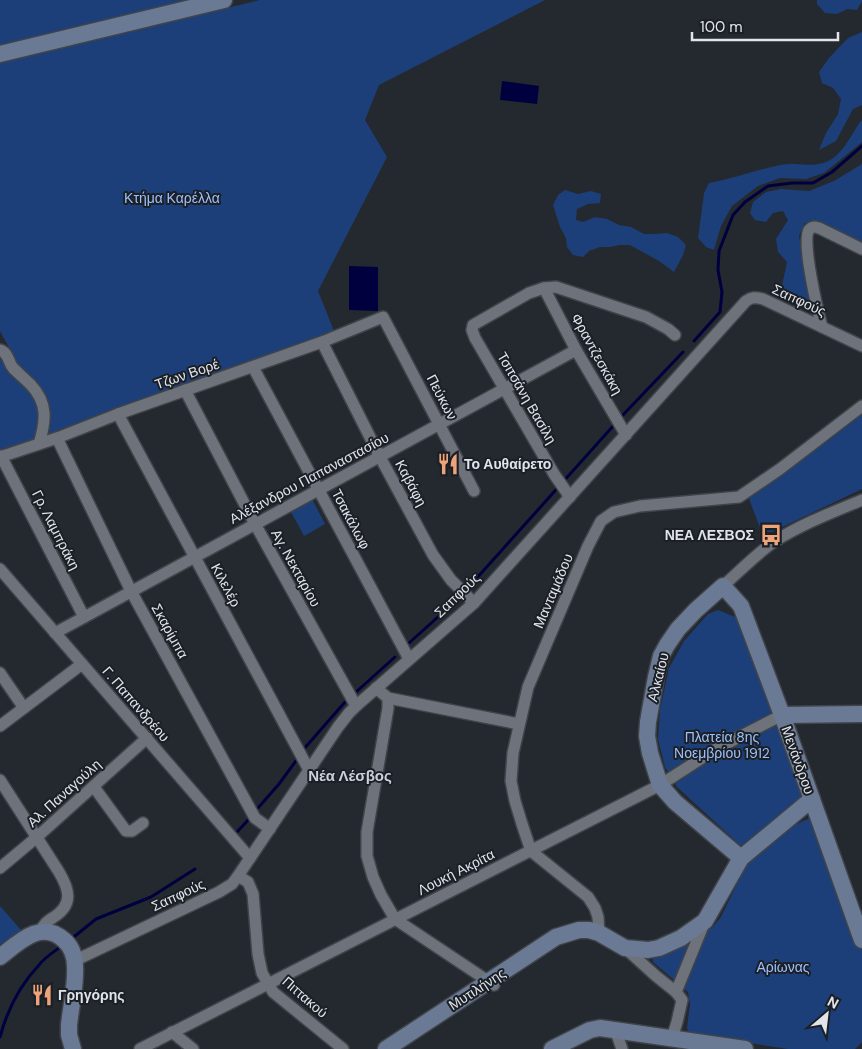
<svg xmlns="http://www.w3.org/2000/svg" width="862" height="1049" font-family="'DM Sans',sans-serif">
  <rect width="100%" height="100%" fill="#24282f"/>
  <!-- green -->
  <g fill="#1d3f79">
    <polygon points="0,0 187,0 0,45"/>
    <polygon points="260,0 545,0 379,85 365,120 387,157 318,291 334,331 250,363 0,454 0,353 11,351 0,331 0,62"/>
    <polygon points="817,0 862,0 862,1 857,10 847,9 837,14 825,13 817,4"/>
    <polygon points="862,32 862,105 853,109 836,141 819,150 826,133 838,114 841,99 833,88 822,83 819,72 829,58 848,38"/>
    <path d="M862,121V142L824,173L806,179L780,178L758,186L732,206L721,226L714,250L706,247L698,238L704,193L709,183C733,179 756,170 780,165C794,162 811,168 826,162C842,156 851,135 860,122Z"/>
    <path d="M862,164V243L826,225L816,221L805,223L799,236L808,280L809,301C796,304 790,302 781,290L787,262L778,252L776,239L788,220L783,211L773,213L766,222L755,220L750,213L753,202L766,192L781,189L809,191L834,181Z"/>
    <polygon points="565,190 578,194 591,191 601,194 600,203 588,204 577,209 576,220 583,222 595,217 607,219 619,225 631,227 644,234 656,234 667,233 678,237 686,245 683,255 674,272 659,261 630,245 619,245 610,247 600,247 589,251 583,257 573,255 567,247 566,238 560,227 553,205 558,195"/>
    <polygon points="862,414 862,489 772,532 764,532 759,525 749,499 753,494 833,437"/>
    <polygon points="312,499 325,524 304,536 290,510"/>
    <polygon points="718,610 740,619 804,794 741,846 677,787 665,767 658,739 660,710 669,668 684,641 708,614"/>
    <polygon points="810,818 817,824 862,950 862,1042 855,1049 788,1049 690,1034 687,1028 690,1004 688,992 653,962 653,956 692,935 712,928 721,917 749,859 788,828"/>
    <polygon points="0,906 21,930 0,945"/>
  </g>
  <!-- water -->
  <g fill="#00003f">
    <polygon points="502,81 539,86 537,104 500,100"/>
    <polygon points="349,266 378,267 378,311 349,310"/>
  </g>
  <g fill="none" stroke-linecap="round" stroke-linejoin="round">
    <!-- stream -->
    <g stroke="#00003f" stroke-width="3">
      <polyline points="694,341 720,312 722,292 718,270 719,251 733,215 745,202 768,186 792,183 813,183 832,172 862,146"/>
      <polyline points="622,416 683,352"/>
      <polyline points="467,589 614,425"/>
      <polyline points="409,643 458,599"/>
      <polyline points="356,692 395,657"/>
      <polyline points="303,750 345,702"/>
      <polyline points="258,808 279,784 298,758"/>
      <polyline points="237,832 249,819"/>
      <polyline points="70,940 96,919 151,897 195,869"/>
      <path d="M0,1037C7,1011 20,985 39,965C45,957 55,951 63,945"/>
    </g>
    <!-- street casing -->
    <g stroke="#404449" stroke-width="14">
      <g id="street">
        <polyline points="544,288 576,350 626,435"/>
        <path d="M822,327C818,312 801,240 809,230C812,226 815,227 819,228L862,249"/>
        <polyline points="322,342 380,457 433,555 451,580 474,603"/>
        <path d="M0,350C9,353 8,362 13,368C19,374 25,379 31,385C48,403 46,421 39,444"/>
        <polyline points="253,367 409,659"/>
        <polyline points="185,390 255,524 356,706"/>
        <polyline points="118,414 309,770"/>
        <polyline points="57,438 131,591 255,818 270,829"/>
        <polyline points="1,456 84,617"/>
        <polyline points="0,457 57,438 118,414 322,342 383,317 474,491"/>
        <polyline points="570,497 554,474 475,338 472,330 473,325 529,293 544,288 556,287 646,317 668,329 675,335"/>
        <polyline points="0,569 250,858"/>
        <path d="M723,586C740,571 756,554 775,541C802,524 833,512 862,500"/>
        <polyline points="55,633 576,350"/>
        <polyline points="0,673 24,708"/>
        <polyline points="376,688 388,698 388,708 367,832 367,856 373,877 381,895 395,919 494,985"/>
        <polyline points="388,698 519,724"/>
        <polyline points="0,726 82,664"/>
        <path d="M0,780L59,872C69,889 74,904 54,917C48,921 43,924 41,931"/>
        <polyline points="94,787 126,831 132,831 143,823"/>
        <polyline points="0,868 37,837 147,738"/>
        <polyline points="238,876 248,882 253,894 258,954 262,973 273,992 343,1049"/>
        <polyline points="599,933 598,917 595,908 588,897 531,851 522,824 515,801 511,781 513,753 528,687 588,546 601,521 614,512 640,506 739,497 780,469 862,406"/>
        <polyline points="625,948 656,976 676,992 682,1000 677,1022 672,1038"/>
        <path d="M74,961L219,892L232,884L238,876L338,727L349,713L356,706L474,603L746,301C752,297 755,297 763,299L862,346"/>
        <polyline points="676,992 705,921"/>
        <polyline points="615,1029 622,1049"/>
        <polyline points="172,1032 193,1049"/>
        <polyline points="140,1049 660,785 716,749 782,715"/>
      </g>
    </g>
    <!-- secondary casing -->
    <g stroke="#404449" stroke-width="19">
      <g id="secondary">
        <polyline points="0,54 224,0"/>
        <polyline points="782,715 862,714"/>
        <polyline points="741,858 675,802 660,785 650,753 647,736 648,722 656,677 661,656 667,645 678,629 696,610 723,586 741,606 782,715 862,940"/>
        <path d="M0,957C18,943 41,919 64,940C72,947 75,957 75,967C76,986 71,1006 69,1025V1035L73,1049"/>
        <polyline points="386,1049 556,937 579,930 589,930 599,933 625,948 648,950 659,948 681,938 705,921 741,858 812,799"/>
        <polyline points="552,1049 590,1030 600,1028 745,1049"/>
      </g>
    </g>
    <!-- street -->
    <use href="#street" stroke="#6e737b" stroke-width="11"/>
    <!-- secondary -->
    <use href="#secondary" stroke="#6a7a94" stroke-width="16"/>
  </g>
  <!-- icons -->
  <defs>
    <g id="restaurant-bare" transform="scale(1.725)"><path d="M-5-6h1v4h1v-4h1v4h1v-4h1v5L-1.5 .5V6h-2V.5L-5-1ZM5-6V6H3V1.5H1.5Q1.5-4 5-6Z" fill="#efa378" stroke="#1b1f26" stroke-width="2.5" paint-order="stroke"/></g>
    <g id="bus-bare" transform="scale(1.725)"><path d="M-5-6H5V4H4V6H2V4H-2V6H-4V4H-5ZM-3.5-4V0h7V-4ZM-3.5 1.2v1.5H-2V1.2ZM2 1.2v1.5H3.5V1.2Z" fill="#efa378" stroke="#1b1f26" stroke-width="2.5" paint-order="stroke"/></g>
  </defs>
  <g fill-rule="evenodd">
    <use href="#restaurant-bare" x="448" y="464"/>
    <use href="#bus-bare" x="771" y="535"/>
    <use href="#restaurant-bare" x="42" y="995"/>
  </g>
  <g text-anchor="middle" stroke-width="4" stroke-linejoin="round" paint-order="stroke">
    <!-- park labels -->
    <g font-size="14" fill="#9dc0fa" stroke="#1b1f26">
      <text x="172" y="203">Κτήμα Καρέλλα</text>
      <text x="722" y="742">Πλατεία 8ης<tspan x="722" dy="16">Νοεμβρίου 1912</tspan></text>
      <text x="783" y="972">Αρίωνας</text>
    </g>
    <!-- street labels -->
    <g font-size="14" fill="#e1e4e9" stroke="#1b1f26">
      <text transform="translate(799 300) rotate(25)" y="5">Σαπφούς</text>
      <text transform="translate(597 354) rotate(61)" y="5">Φραντζεσκάκη</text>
      <text transform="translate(187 374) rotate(-19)" y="5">Τζων Βορέ</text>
      <text transform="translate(442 397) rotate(62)" y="5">Πεύκων</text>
      <text transform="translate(527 398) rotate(60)" y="5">Τσιτσάνη Βασίλη</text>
      <text transform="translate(309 478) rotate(-28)" y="5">Αλέξανδρου Παπαναστασίου</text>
      <text transform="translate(411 483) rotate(62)" y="5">Καβάφη</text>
      <text transform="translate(351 519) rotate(62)" y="5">Τσακάλωφ</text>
      <text transform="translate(56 530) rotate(63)" y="5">Γρ. Λαμπράκη</text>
      <text transform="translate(296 568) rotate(61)" y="5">Αγ. Νεκταρίου</text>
      <text transform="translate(226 585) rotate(62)" y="5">Κιλελέρ</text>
      <text transform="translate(553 591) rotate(-67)" y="5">Μανταμάδου</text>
      <text transform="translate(457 595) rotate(-44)" y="5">Σαπφούς</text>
      <text transform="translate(170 631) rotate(61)" y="5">Σκαρίμπα</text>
      <text transform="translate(658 677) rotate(-76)" y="5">Αλκαίου</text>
      <text transform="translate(136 704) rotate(49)" y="5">Γ. Παπανδρέου</text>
      <text transform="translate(798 760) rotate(70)" y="5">Μενάνδρου</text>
      <text transform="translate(64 793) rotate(-42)" y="5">Αλ. Παναγούλη</text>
      <text transform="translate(456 872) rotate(-27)" y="5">Λουκή Ακρίτα</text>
      <text transform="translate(178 895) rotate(-25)" y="5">Σαπφούς</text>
      <text transform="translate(477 989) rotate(-33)" y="5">Μυτιλήνης</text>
      <text transform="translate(305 997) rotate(41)" y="5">Πιττακού</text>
    </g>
    <!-- poi labels -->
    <g font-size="14" font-weight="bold" fill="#e1e4e9" stroke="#1b1f26" text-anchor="start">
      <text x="464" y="469">Το Αυθαίρετο</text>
      <text x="754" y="540" text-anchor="end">ΝΕΑ ΛΕΣΒΟΣ</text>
      <text x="58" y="1000">Γρηγόρης</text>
    </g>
    <!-- neighbourhood labels -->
    <g font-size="15" font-weight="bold" fill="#cbd1da" stroke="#1b1f26">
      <text x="350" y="781">Νέα Λέσβος</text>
    </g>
  </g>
  <!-- north arrow -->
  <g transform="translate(827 1014) rotate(28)" stroke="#1b1f26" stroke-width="4" paint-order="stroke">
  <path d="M0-4L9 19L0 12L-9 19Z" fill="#e1e4e9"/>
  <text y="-8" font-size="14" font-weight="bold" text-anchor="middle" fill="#e1e4e9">N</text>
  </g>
  <!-- scale -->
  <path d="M692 32v8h146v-8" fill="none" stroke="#e1e4e9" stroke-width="2.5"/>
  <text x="700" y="32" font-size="15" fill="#e1e4e9" stroke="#1b1f26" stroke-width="4" paint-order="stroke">100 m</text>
</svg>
